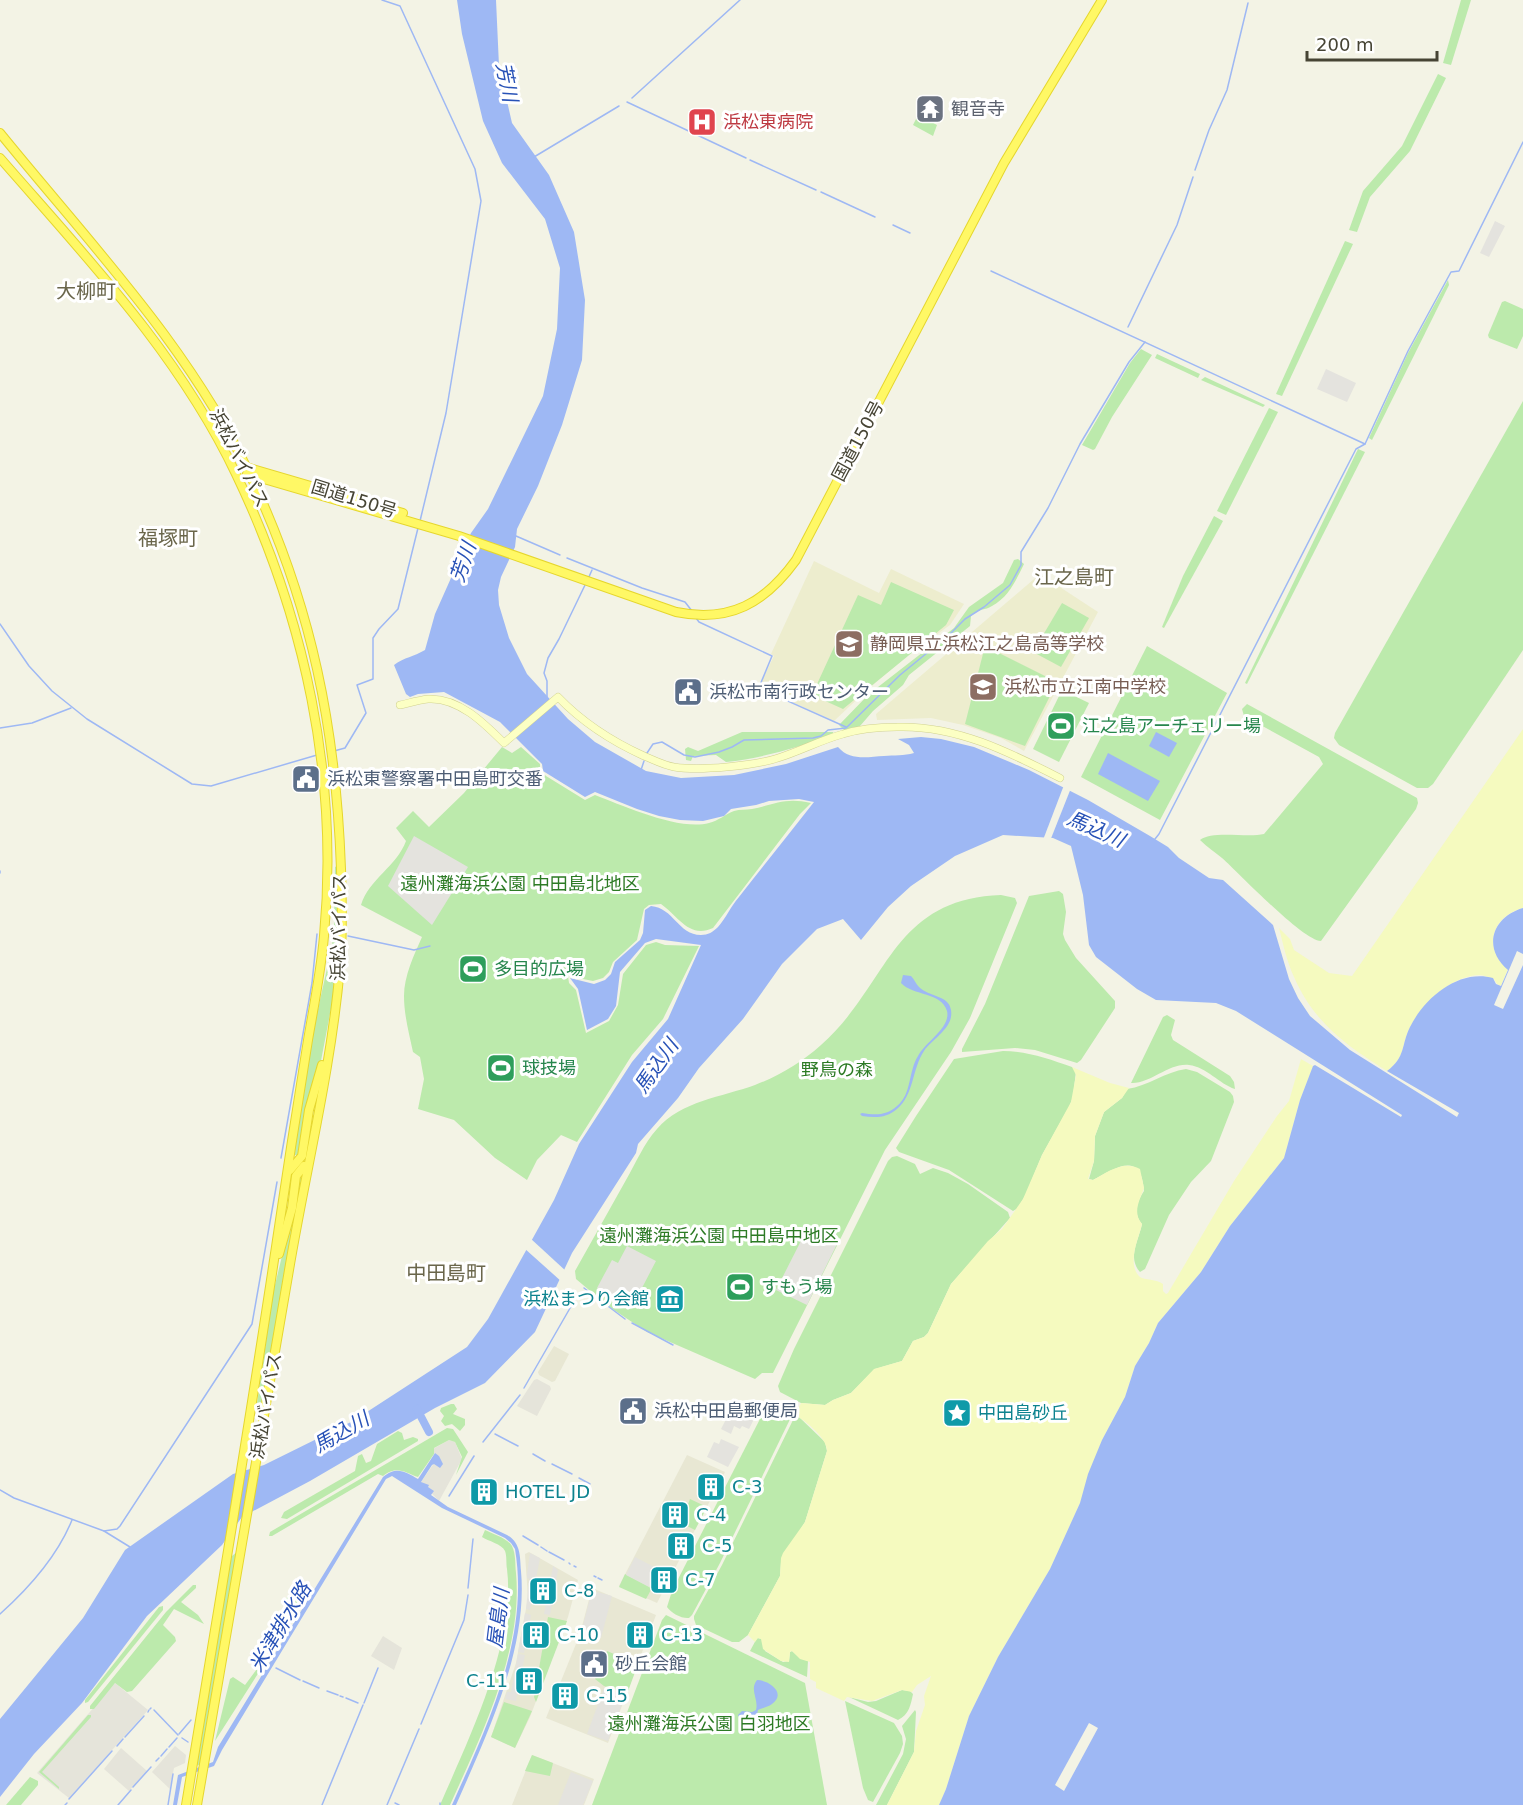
<svg xmlns="http://www.w3.org/2000/svg" width="1523" height="1805" font-family="'DejaVu Sans','Noto Sans JP',sans-serif">
  <rect width="100%" height="100%" fill="#f3f3e5"/>
  <!-- residential -->
  <g fill="#e8e7d3">
    <polygon points="554,1346 569,1354 555,1381 552,1382 539,1375 538,1372"/>
    <polygon points="687,1455 725,1472 657,1603 619,1586"/>
    <polygon points="529,1552 578,1580 568,1617 530,1717 515,1748 491,1737 516,1663 528,1598 525,1554"/>
    <polygon points="592,1588 656,1615 608,1743 546,1718 580,1634"/>
    <polygon points="532,1755 594,1779 584,1805 512,1805"/>
  </g>
  <!-- industrial -->
  <g fill="#e5e4da">
    <polygon points="537,1379 550,1386 551,1389 537,1416 517,1406 534,1380"/>
    <polygon points="449,1440 455,1442 462,1459 439,1501 421,1482 439,1456 434,1453 433,1449"/>
    <polygon points="383,1636 402,1648 394,1670 371,1656"/>
    <polygon points="115,1683 148,1710 69,1798 37,1773"/>
    <polygon points="175,1746 186,1755 185,1763 174,1768 170,1789 152,1772"/>
    <polygon points="121,1748 147,1771 129,1791 104,1769"/>
  </g>
  <!-- education -->
  <g fill="#ededce">
    <polygon points="814,561 879,593 891,569 964,604 950,625 907,656 867,690 834,721 761,688 760,684 774,656 771,654"/>
    <polygon points="1040,574 1098,612 1024,751 1001,738 963,725 931,718 877,720 876,714"/>
  </g>
  <!-- green -->
  <g fill="#bceaac">
    <polygon points="1461,0 1471,0 1451,65 1443,63"/>
    <polygon points="1438,74 1446,78 1410,151 1370,197 1357,232 1349,230 1363,191 1402,146"/>
    <polygon points="918,115 937,125 933,136 913,125"/>
    <polygon points="1345,241 1353,244 1282,396 1276,394"/>
    <polygon points="1448,280 1449,285 1372,440 1369,438 1408,353"/>
    <polygon points="1505,301 1523,309 1523,336 1517,349 1489,338 1488,335 1502,302"/>
    <polygon points="1141,349 1152,355 1112,417 1095,449 1093,450 1082,445 1130,363"/>
    <polygon points="1157,354 1200,374 1198,378 1155,358"/>
    <polygon points="1205,377 1265,405 1263,407 1201,380"/>
    <polygon points="1523,401 1523,650 1433,784 1428,788 1417,788 1339,745 1334,738 1335,733"/>
    <polygon points="1269,408 1278,412 1226,515 1217,511"/>
    <polygon points="1358,449 1365,452 1247,684 1245,683"/>
    <polygon points="1214,516 1223,521 1164,628 1162,627 1183,576"/>
    <path d="M1018,559L1024,564C1016,580 1009,597 992,606C984,611 982,607 971,616L970,626L909,675L903,685L873,711L860,726L845,731L839,725L869,694L954,628L969,607L1003,583L1014,560Z"/>
    <polygon points="891,582 954,610 946,625 843,709 812,695 858,595 881,605"/>
    <polygon points="1062,603 1089,618 1061,667 1033,652"/>
    <polygon points="985,646 1053,680 1055,686 1025,746 965,724"/>
    <polygon points="1147,646 1227,693 1160,820 1081,777"/>
    <polygon points="1062,690 1089,703 1059,762 1033,749"/>
    <path d="M1247,704L1417,798L1418,803L1416,809L1321,941C1303,941 1239,873 1222,858C1215,852 1207,847 1200,840C1212,830 1247,838 1264,834L1323,764L1319,757L1244,716L1242,709Z"/>
    <path d="M742,732H833L834,735C798,747 764,758 726,762L716,755L693,756L691,761L686,760L685,749L688,747L698,751Z"/>
    <path d="M502,747L512,753L521,747L540,764V770L546,776L585,800L595,795C624,806 679,831 709,823C718,821 726,814 734,811C740,809 746,810 752,809C776,804 786,797 811,803L800,814L713,928C689,939 678,916 661,904L649,905L644,909L637,940L613,962L609,972L603,978L593,981L568,976L569,983L576,990L586,1033L609,1021L618,1005L623,974L646,945L656,942L665,945L699,946L663,1019L632,1055L577,1142L561,1135L537,1160L527,1180L495,1158L454,1120L418,1109L424,1079L420,1057L413,1052C409,1033 404,1015 404,996C404,976 414,955 422,937L361,905C369,879 397,866 406,841L396,828L413,811L429,827L464,793Z"/>
    <polygon points="337,866 339,928 334,993 320,1066 299,1155 295,1155 294,1149 314,1027 332,946 334,925 335,867"/>
    <polygon points="1059,891 1063,894 1066,912 1063,934 1065,940 1076,958 1115,1001 1115,1008 1081,1060 1077,1063 1035,1050 1015,1048 962,1052 962,1049 985,1004 1029,896"/>
    <path d="M1001,895L1015,898L1017,903L970,1018L951,1052L885,1150L773,1373H762L755,1379L647,1332L608,1306L576,1279L575,1271C592,1241 609,1210 626,1180C636,1163 644,1143 657,1129C681,1101 722,1097 755,1085C779,1076 802,1062 821,1045C889,985 891,899 1001,895Z"/>
    <path d="M1167,1015L1175,1020L1171,1035L1173,1040L1230,1076L1234,1082L1235,1089C1219,1084 1207,1067 1189,1065C1168,1063 1151,1084 1131,1083L1163,1017Z"/>
    <path d="M1003,1051C1027,1051 1049,1059 1072,1067L1076,1071L1073,1097L1069,1107L1042,1155L1026,1194L1018,1208L1013,1211L949,1170L899,1152L896,1148L916,1116L954,1059Z"/>
    <path d="M1186,1069L1197,1072L1230,1092L1233,1096L1234,1102L1211,1161L1191,1182L1169,1215L1145,1269L1140,1272C1127,1257 1139,1240 1142,1224C1133,1214 1137,1201 1144,1191C1141,1150 1116,1168 1093,1180L1089,1179L1094,1161L1095,1136L1104,1112L1122,1098L1127,1089C1148,1086 1165,1072 1186,1069Z"/>
    <polygon points="897,1156 915,1164 920,1174 933,1168 948,1173 968,1184 1008,1212 1010,1218 951,1284 928,1333 924,1337 913,1341 902,1361 875,1369 851,1393 833,1400 825,1405 801,1403 780,1392 778,1386 794,1349 888,1161 892,1157"/>
    <polygon points="298,1176 301,1178 302,1184 261,1408 256,1410 273,1293 293,1211"/>
    <path d="M783,1401L794,1406L795,1409L720,1563L692,1615L689,1618C682,1619 671,1613 667,1607L672,1591L761,1417Z"/>
    <polygon points="451,1404 454,1404 457,1409 453,1414 465,1419 465,1425 460,1431 452,1424 445,1426 441,1421 444,1416 440,1411 441,1408"/>
    <polygon points="799,1417 825,1442 827,1451 805,1522 781,1562 780,1576 748,1635 739,1642 732,1642 696,1625 694,1619 694,1616 722,1565 793,1420"/>
    <path d="M447,1428L453,1429L468,1452L456,1475L462,1457L455,1442L449,1440L434,1448V1454L418,1477C404,1472 397,1465 383,1476L378,1474L272,1536H269L270,1532Z"/>
    <polygon points="398,1431 402,1433 404,1440 413,1437 418,1439 418,1441 287,1519 281,1518 284,1512 355,1471 358,1456 362,1454 366,1463 371,1461 377,1444"/>
    <polygon points="690,1499 707,1507 695,1530 681,1523"/>
    <path d="M485,1530C493,1534 507,1538 512,1546C516,1554 515,1565 516,1573C523,1651 481,1736 450,1805H440C469,1738 516,1643 507,1569C506,1564 507,1556 505,1551C502,1544 488,1541 482,1537Z"/>
    <polygon points="237,1552 201,1764 196,1766 230,1562 232,1556"/>
    <polygon points="625,1574 652,1588 646,1599 619,1587"/>
    <polygon points="193,1585 196,1585 196,1588 181,1602 198,1615 204,1624 174,1609 163,1625 175,1637 176,1641 132,1691 127,1692 115,1683 94,1709 90,1709 90,1706 166,1612"/>
    <polygon points="296,1587 306,1594 293,1615 285,1600"/>
    <polygon points="163,1606 163,1610 88,1702 85,1703 85,1700 159,1607"/>
    <polygon points="666,1615 805,1683 827,1805 592,1805 662,1620"/>
    <polygon points="548,1617 567,1621 536,1702 534,1697"/>
    <polygon points="757,1638 762,1639 765,1651 783,1662 789,1661 790,1652 792,1651 800,1658 808,1661 807,1677 750,1651"/>
    <polygon points="607,1651 638,1664 627,1694 604,1686 595,1679 603,1666"/>
    <polygon points="257,1669 259,1672 215,1741 230,1679 233,1677 245,1685"/>
    <path d="M902,1690L910,1691L913,1694C911,1704 909,1715 898,1720L849,1697L868,1702L876,1701Z"/>
    <polygon points="845,1701 894,1723 902,1736 903,1744 900,1753 873,1802 868,1800 863,1788"/>
    <polygon points="504,1702 532,1711 515,1748 491,1737"/>
    <polygon points="915,1710 916,1712 914,1752 887,1805 876,1805 903,1754 906,1739 902,1726"/>
    <polygon points="88,1715 91,1715 91,1717 42,1772 59,1787 59,1789 39,1772"/>
    <polygon points="532,1755 553,1763 550,1776 525,1771"/>
    <polygon points="30,1777 38,1781 38,1785 21,1805 6,1805"/>
  </g>
  <!-- sand -->
  <g fill="#f5fabf">
    <path d="M1523,729V908C1492,916 1482,948 1508,969L1501,986L1497,984L1494,979C1490,978 1484,975 1480,975C1452,975 1423,1003 1410,1027C1401,1045 1406,1057 1387,1071C1347,1046 1314,1023 1294,977C1287,962 1283,944 1279,928L1290,939L1294,950L1329,973L1352,976Z"/>
    <path d="M1301,1059L1313,1066L1300,1100L1284,1158L1230,1226L1201,1272L1158,1323L1149,1343L1135,1366L1125,1397L1102,1440L1080,1503L1050,1569L998,1657L969,1716L946,1789L939,1805H887L914,1752L916,1731L925,1705L924,1696L931,1676L917,1685L912,1692L902,1690L872,1701L847,1697L844,1701L816,1688V1682L810,1679V1662L800,1659L792,1651L790,1652L789,1662L781,1661L763,1649L761,1639L758,1638L755,1642L748,1635L780,1576L781,1558L783,1553L805,1522L827,1451C827,1438 806,1421 795,1415L801,1403L825,1405L833,1400L851,1393L874,1369L902,1361L913,1341L924,1337L928,1333L951,1284L988,1241L1002,1229L1023,1199L1042,1155L1071,1102L1076,1075L1072,1067L1110,1083L1129,1088L1122,1098L1104,1112L1095,1136L1094,1161L1088,1179L1093,1180C1108,1172 1123,1160 1140,1169L1144,1188C1140,1200 1132,1212 1142,1224C1139,1238 1126,1264 1140,1277C1144,1280 1157,1279 1163,1284V1291L1166,1294L1168,1293L1234,1181L1277,1116L1289,1101Z"/>
  </g>
  <!-- parking -->
  <g fill="#e4e3de">
    <polygon points="1495,221 1505,226 1489,257 1480,253"/>
    <polygon points="1326,369 1356,383 1347,402 1317,389"/>
    <polygon points="414,836 468,867 432,925 388,886"/>
    <polygon points="807,1229 837,1244 807,1305 776,1290"/>
    <polygon points="627,1246 656,1261 631,1309 611,1298 612,1295 597,1288 612,1260 618,1263"/>
    <polygon points="733,1406 755,1417 749,1429 742,1426 740,1429 734,1426 731,1434 721,1429"/>
    <polygon points="721,1439 739,1447 728,1467 707,1457 714,1442 719,1444"/>
    <polygon points="530,1553 540,1558 530,1610 526,1609 529,1579 527,1578 527,1574"/>
    <polygon points="635,1557 658,1569 649,1587 626,1575"/>
    <polygon points="553,1566 558,1570 550,1615 544,1614"/>
    <polygon points="597,1592 612,1596 601,1638 581,1633 591,1594 596,1595"/>
    <polygon points="525,1613 531,1615 524,1653 518,1652"/>
    <polygon points="518,1654 525,1655 516,1701 505,1699 507,1692 511,1692"/>
    <polygon points="604,1688 625,1696 608,1741 587,1734"/>
    <polygon points="571,1772 593,1781 583,1805 558,1805"/>
  </g>
  <!-- water -->
  <g fill="#9eb8f4">
    <path d="M457,0H496L499,66L512,123L549,175L574,232L585,300L582,360L562,425L538,486L517,529L515,547L501,577L498,590L499,605L509,638L527,674L568,719L595,742L646,771L681,778L734,775L786,764L838,747C850,761 867,757 884,756C894,755 904,756 914,753L909,745L898,739L921,737L941,739L974,747L1029,770L1088,800L1150,836L1168,847L1179,858L1209,878L1223,880L1273,925L1289,979L1298,998L1310,1016L1350,1050L1457,1117L1459,1113L1387,1071C1406,1057 1401,1045 1410,1027C1425,997 1459,969 1493,978L1496,984L1501,986L1508,970C1482,948 1492,917 1523,908V1805H939L946,1789L969,1716L998,1657L1050,1569L1080,1503L1088,1474L1102,1440L1125,1397L1135,1366L1149,1343L1158,1323L1201,1272L1230,1226L1284,1158L1300,1100L1313,1066L1315,1065L1401,1117L1402,1115L1236,1011L1216,1003L1156,1000L1137,989L1096,957L1089,945L1083,895L1071,846L1053,838L1003,835L955,856L911,886L888,907L861,940L843,919L817,929L782,964L743,1019L699,1068L678,1098L638,1144L636,1153L572,1253L535,1332L485,1383L435,1408L310,1481L242,1517L222,1545L147,1616L82,1703L34,1754L0,1797V1719L83,1618L125,1550L233,1474L264,1465L353,1421L467,1347L488,1319L554,1200L579,1144L632,1062L668,1019L701,945L656,939L645,943L620,972L616,1006L608,1019L587,1030L578,989L570,978L594,984L605,980L611,974L615,962L640,940L643,933L645,910L651,906C674,908 678,935 701,935C708,935 713,932 718,927C726,918 731,906 739,897C764,865 789,834 814,802L799,799L769,801L756,805L731,809L724,816L703,821L680,820L659,816L637,809L595,792L585,797L543,771L542,764L500,722L444,692L418,694L410,697L406,694L394,665C405,657 413,657 425,650L435,614L471,533L488,509L543,396L557,329L560,268L545,219L502,163L483,121L462,34Z"/>
    <polygon points="1156,732 1177,743 1169,757 1149,746"/>
    <polygon points="1108,753 1160,781 1148,801 1098,774"/>
    <path d="M903,975L911,976C914,979 916,984 919,987C929,997 949,995 951,1010C954,1028 933,1038 924,1051C912,1069 914,1095 897,1109C887,1118 875,1118 862,1116L860,1114L862,1113C875,1115 886,1116 897,1106C912,1094 908,1072 918,1056C925,1042 951,1028 947,1011C942,992 913,996 901,983Z"/>
    <path d="M435,1453L439,1456L443,1464L440,1468L434,1464L432,1465L421,1482L429,1485L428,1487L434,1491L431,1495L448,1507L507,1535C521,1543 520,1557 521,1571C528,1650 487,1734 456,1805H452C487,1726 530,1638 515,1549L511,1543L505,1538L442,1508L392,1476L386,1479L222,1750L214,1766L182,1777L177,1805H173L178,1775L213,1762L218,1747L383,1477C396,1466 405,1471 418,1479Z"/>
    <path d="M757,1680C769,1680 787,1693 772,1704C768,1707 762,1708 758,1710L757,1714L762,1724L761,1727C751,1729 742,1724 738,1715L742,1711L752,1712L756,1710C759,1699 749,1690 757,1680Z"/>
  </g>
  <!-- pier -->
  <g fill="#f3f3e5">
    <polygon points="1064,785 1071,788 1050,841 1043,840"/>
    <polygon points="1517,951 1523,954 1523,965 1503,1009 1494,1005"/>
    <polygon points="530,1238 567,1272 562,1282 524,1248"/>
    <polygon points="1089,1723 1098,1728 1064,1791 1055,1785"/>
  </g>
  <g fill="none" stroke-linecap="round" stroke-linejoin="round">
    <!-- stream -->
    <g stroke="#9eb8f4" stroke-width="1.5">
      <polyline points="382,0 400,6 475,169 481,201 446,413 420,521"/>
      <polyline points="632,98 740,0"/>
      <polyline points="627,102 746,158"/>
      <polyline points="534,157 619,106"/>
      <polyline points="750,160 816,190"/>
      <polyline points="1195,170 1209,130 1227,90 1248,3"/>
      <polyline points="821,192 875,217"/>
      <polyline points="893,225 910,233"/>
      <polyline points="991,271 1365,444"/>
      <polyline points="1128,327 1177,225 1193,177"/>
      <polyline points="516,536 560,555"/>
      <polyline points="567,558 642,588 685,602 692,611"/>
      <polyline points="588,579 592,570"/>
      <polyline points="696,618 699,622 772,656 760,685 761,689 846,727"/>
      <polyline points="0,624 29,666 52,691 87,719 192,784 211,786 317,755"/>
      <polyline points="547,697 547,681 544,673 548,658 559,639 586,583"/>
      <polyline points="0,728 32,723 71,708"/>
      <polyline points="334,751 345,748 366,713 357,685 373,679 373,638 379,629 398,609 418,528"/>
      <polyline points="647,753 653,744 662,742 684,755 695,757 719,752 732,747 744,740 813,738 821,736 828,730 846,728 900,675 949,635 965,619 984,607 1010,585 1021,565 1021,552 1048,508 1080,444 1129,362 1145,342"/>
      <polyline points="641,770 644,761"/>
      <polyline points="1155,839 1159,834 1356,449 1365,444 1408,351 1451,272 1459,271 1523,142"/>
      <polyline points="0,871 0,873"/>
      <polyline points="348,936 414,950 430,946"/>
      <polyline points="281,1158 312,983 317,934"/>
      <polyline points="584,1288 625,1319"/>
      <polyline points="632,1323 673,1345"/>
      <polyline points="524,1388 577,1296"/>
      <polyline points="495,1434 518,1446"/>
      <polyline points="483,1442 520,1395"/>
      <polyline points="533,1454 545,1461"/>
      <polyline points="552,1464 572,1474"/>
      <polyline points="579,1478 590,1484"/>
      <polyline points="0,1490 14,1498 104,1531 130,1547"/>
      <polyline points="449,1496 474,1456"/>
      <polyline points="104,1531 117,1529 120,1526 252,1324 277,1182"/>
      <polyline points="523,1536 538,1545"/>
      <polyline points="541,1547 547,1551"/>
      <polyline points="549,1552 564,1560"/>
      <polyline points="569,1563 570,1564"/>
      <polyline points="574,1566 576,1567"/>
      <polyline points="594,1576 596,1577"/>
      <polyline points="598,1578 602,1580"/>
      <polyline points="468,1588 473,1539"/>
      <path d="M0,1614C29,1588 57,1557 72,1520"/>
      <polyline points="276,1668 300,1680"/>
      <polyline points="303,1681 319,1688"/>
      <polyline points="327,1691 338,1695"/>
      <polyline points="340,1696 343,1697"/>
      <polyline points="346,1698 358,1703"/>
      <polyline points="364,1703 378,1668"/>
      <polyline points="150,1709 151,1708"/>
      <polyline points="154,1710 178,1735"/>
      <polyline points="148,1712 149,1710"/>
      <polyline points="421,1724 464,1620 468,1595"/>
      <polyline points="179,1734 191,1720"/>
      <polyline points="125,1737 144,1716"/>
      <polyline points="182,1738 188,1742"/>
      <polyline points="117,1746 123,1739"/>
      <polyline points="169,1747 177,1738"/>
      <polyline points="161,1756 167,1749"/>
      <polyline points="156,1761 159,1758"/>
      <polyline points="133,1787 151,1767"/>
      <polyline points="69,1799 112,1751"/>
      <polyline points="395,1803 399,1805"/>
      <polyline points="65,1805 67,1803"/>
      <polyline points="118,1805 131,1790"/>
      <polyline points="168,1805 173,1774"/>
      <polyline points="322,1805 363,1705"/>
      <polyline points="387,1805 419,1729"/>
      <polyline points="440,1805 440,1803"/>
    </g>
    <!-- river -->
    <polyline stroke="#9eb8f4" stroke-width="8" points="417,1409 429,1432"/>
    <!-- secondary casing -->
    <g stroke="#d1d291" stroke-width="8">
      <path id="secondary" d="M400,705C409,703 419,700 428,699C458,697 484,723 504,743L558,697C583,723 611,741 644,756C654,760 663,765 674,767C700,771 753,766 778,758C800,751 821,740 843,734C859,729 879,727 897,727C956,725 1009,752 1060,778"/>
    </g>
    <!-- highway casing -->
    <g stroke="#e5d62e" stroke-width="10">
      <g id="highway">
        <path d="M0,133C90,244 191,348 252,479C312,607 336,729 341,869C342,901 343,934 340,967C331,1071 305,1173 288,1276C258,1452 227,1629 197,1805"/>
        <path d="M0,158C87,258 179,354 236,474C305,618 339,777 324,936C321,971 314,1005 308,1040C297,1107 287,1173 277,1240C249,1429 217,1617 186,1805"/>
        <polyline points="246,467 403,513"/>
        <path d="M247,474L459,536L676,612C730,623 765,603 796,560L1004,163L1102,0"/>
        <polyline points="290,1170 302,1156 309,1110 322,1065"/>
        <polyline points="279,1254 292,1208 296,1176 304,1166"/>
      </g>
    </g>
    <!-- secondary -->
    <use href="#secondary" stroke="#fcffc4" stroke-width="7"/>
    <!-- highway -->
    <use href="#highway" stroke="#fff865" stroke-width="8"/>
  </g>
  <!-- icons -->
  <defs>
    <g id="temple-square" transform="scale(1.5)"><rect x="-9" y="-9" width="18" height="18" rx="4" fill="#6b7280" stroke="#fff"/><path d="M0-6L5-2H3V0L6.5 2.5H4V6H1.5V3h-3V6H-4V2.5H-6.5L-3 0V-2H-5Z" fill="#fff"/></g>
    <g id="hospital-square" transform="scale(1.5)"><rect x="-9" y="-9" width="18" height="18" rx="4" fill="#e0444e" stroke="#fff"/><path d="M-5-5h3v3.5h4V-5h3V5h-3V1.5h-4V5h-3Z" fill="#fff"/></g>
    <g id="school-square" transform="scale(1.5)"><rect x="-9" y="-9" width="18" height="18" rx="4" fill="#8d6e63" stroke="#fff"/><path d="M0-5L7-2L0 1L-7-2ZM-4 1L0 2.5L4 1V4Q0 6-4 4Z" fill="#fff"/></g>
    <g id="civic-square" transform="scale(1.5)"><rect x="-9" y="-9" width="18" height="18" rx="4" fill="#5c6f8a" stroke="#fff"/><path d="M-.6-6.5H3V-4.5H.6V-3L4-1V1h2V6H-6V1h2V-1L-.6-3ZM-1.2 2.5V6h2.4V2.5Z" fill="#fff"/></g>
    <g id="stadium-square" transform="scale(1.5)"><rect x="-9" y="-9" width="18" height="18" rx="4" fill="#2e9e5b" stroke="#fff"/><path d="M0-5a6.5 5 0 1 0 0 10a6.5 5 0 1 0 0-10ZM-3.5-1.8h7v3.6h-7Z" fill="#fff"/></g>
    <g id="museum-square" transform="scale(1.5)"><rect x="-9" y="-9" width="18" height="18" rx="4" fill="#0f9aa8" stroke="#fff"/><path d="M0-6L6-3V-2H-6V-3ZM-5-1h2V3h-2ZM-1-1h2V3h-2ZM3-1h2V3H3ZM-6 4H6V6H-6Z" fill="#fff"/></g>
    <g id="sight-square" transform="scale(1.5)"><rect x="-9" y="-9" width="18" height="18" rx="4" fill="#0f9aa8" stroke="#fff"/><path d="M0-6L1.8-2.2L6-1.7L2.9 1.2L3.7 5.4L0 3.3L-3.7 5.4L-2.9 1.2L-6-1.7L-1.8-2.2Z" fill="#fff"/></g>
    <g id="building-square" transform="scale(1.5)"><rect x="-9" y="-9" width="18" height="18" rx="4" fill="#0f9aa8" stroke="#fff"/><path d="M-4-6H4V6H1V3H-1V6H-4ZM-2.5-4.3h1.7v1.8h-1.7ZM.8-4.3h1.7v1.8H.8ZM-2.5-1h1.7V.8h-1.7ZM.8-1h1.7V.8H.8Z" fill="#fff"/></g>
  </defs>
  <g fill-rule="evenodd">
    <use href="#temple-square" x="930" y="109"/>
    <use href="#hospital-square" x="702" y="122"/>
    <use href="#school-square" x="849" y="644"/>
    <use href="#school-square" x="983" y="687"/>
    <use href="#civic-square" x="688" y="692"/>
    <use href="#stadium-square" x="1061" y="726"/>
    <use href="#civic-square" x="306" y="779"/>
    <use href="#stadium-square" x="473" y="969"/>
    <use href="#stadium-square" x="501" y="1068"/>
    <use href="#stadium-square" x="740" y="1287"/>
    <use href="#museum-square" x="670" y="1299"/>
    <use href="#civic-square" x="633" y="1411"/>
    <use href="#sight-square" x="957" y="1413"/>
    <use href="#building-square" x="711" y="1487"/>
    <use href="#building-square" x="484" y="1492"/>
    <use href="#building-square" x="675" y="1515"/>
    <use href="#building-square" x="681" y="1546"/>
    <use href="#building-square" x="664" y="1580"/>
    <use href="#building-square" x="543" y="1591"/>
    <use href="#building-square" x="536" y="1635"/>
    <use href="#building-square" x="640" y="1635"/>
    <use href="#civic-square" x="594" y="1664"/>
    <use href="#building-square" x="529" y="1681"/>
    <use href="#building-square" x="565" y="1696"/>
  </g>
  <g text-anchor="middle" stroke-width="6" stroke-linejoin="round" paint-order="stroke">
    <!-- worship labels -->
    <g font-size="18" fill="#5b616d" stroke="#fff" text-anchor="start">
      <text x="951" y="115">観音寺</text>
    </g>
    <!-- health labels -->
    <g font-size="18" fill="#be3a42" stroke="#fff" text-anchor="start">
      <text x="723" y="128">浜松東病院</text>
    </g>
    <!-- street labels -->
    <g font-size="18" fill="#464434" stroke="#fff">
      <text transform="translate(858 441) rotate(-62)" y="6">国道150号</text>
      <text transform="translate(239 458) rotate(63)" y="6">浜松バイパス</text>
      <text transform="translate(354 499) rotate(17)" y="6">国道150号</text>
      <text transform="translate(339 927) rotate(-89)" y="6">浜松バイパス</text>
      <text transform="translate(266 1406) rotate(-80)" y="6">浜松バイパス</text>
    </g>
    <!-- education labels -->
    <g font-size="18" fill="#785e54" stroke="#fff" text-anchor="start">
      <text x="870" y="650">静岡県立浜松江之島高等学校</text>
      <text x="1004" y="693">浜松市立江南中学校</text>
    </g>
    <!-- service labels -->
    <g font-size="18" fill="#4e5e75" stroke="#fff" text-anchor="start">
      <text x="709" y="698">浜松市南行政センター</text>
      <text x="327" y="785">浜松東警察署中田島町交番</text>
      <text x="654" y="1417">浜松中田島郵便局</text>
      <text x="615" y="1670">砂丘会館</text>
    </g>
    <!-- leisure labels -->
    <g font-size="18" fill="#27864d" stroke="#fff" text-anchor="start">
      <text x="1082" y="732">江之島アーチェリー場</text>
      <text x="494" y="975">多目的広場</text>
      <text x="522" y="1074">球技場</text>
      <text x="761" y="1293">すもう場</text>
    </g>
    <!-- park labels -->
    <g font-size="18" fill="#2d7b25" stroke="#fff">
      <text x="520" y="890">遠州灘海浜公園 中田島北地区</text>
      <text x="837" y="1076">野鳥の森</text>
      <text x="719" y="1242">遠州灘海浜公園 中田島中地区</text>
      <text x="709" y="1730">遠州灘海浜公園 白羽地区</text>
    </g>
    <!-- culture labels -->
    <g font-size="18" fill="#0d838f" stroke="#fff" text-anchor="start">
      <text x="649" y="1305" text-anchor="end">浜松まつり会館</text>
      <text x="978" y="1419">中田島砂丘</text>
      <text x="732" y="1493">C-3</text>
      <text x="505" y="1498">HOTEL JD</text>
      <text x="696" y="1521">C-4</text>
      <text x="702" y="1552">C-5</text>
      <text x="685" y="1586">C-7</text>
      <text x="564" y="1597">C-8</text>
      <text x="557" y="1641">C-10</text>
      <text x="661" y="1641">C-13</text>
      <text x="508" y="1687" text-anchor="end">C-11</text>
      <text x="586" y="1702">C-15</text>
    </g>
    <!-- water labels -->
    <g font-size="20" font-style="italic" fill="#2852b7" stroke="#fff">
      <text transform="translate(507 82) rotate(79)" y="7">芳川</text>
      <text transform="translate(463 562) rotate(-71)" y="7">芳川</text>
      <text transform="translate(1096 829) rotate(24)" y="7">馬込川</text>
      <text transform="translate(656 1066) rotate(-55)" y="7">馬込川</text>
      <text transform="translate(341 1432) rotate(-30)" y="7">馬込川</text>
      <text transform="translate(498 1618) rotate(-83)" y="7">屋島川</text>
      <text transform="translate(280 1627) rotate(-59)" y="7">米津排水路</text>
    </g>
    <!-- neighbourhood labels -->
    <g font-size="20" fill="#6a664b" stroke="#fff">
      <text x="86" y="298">大柳町</text>
      <text x="168" y="545">福塚町</text>
      <text x="1074" y="584">江之島町</text>
      <text x="446" y="1280">中田島町</text>
    </g>
  </g>
  <!-- scale -->
  <path d="M1307 51v9h130v-9" fill="none" stroke="#464434" stroke-width="3"/>
  <text x="1316" y="51" font-size="18" fill="#464434" stroke="#ffffff" stroke-width="4.5" paint-order="stroke">200 m</text>
</svg>
